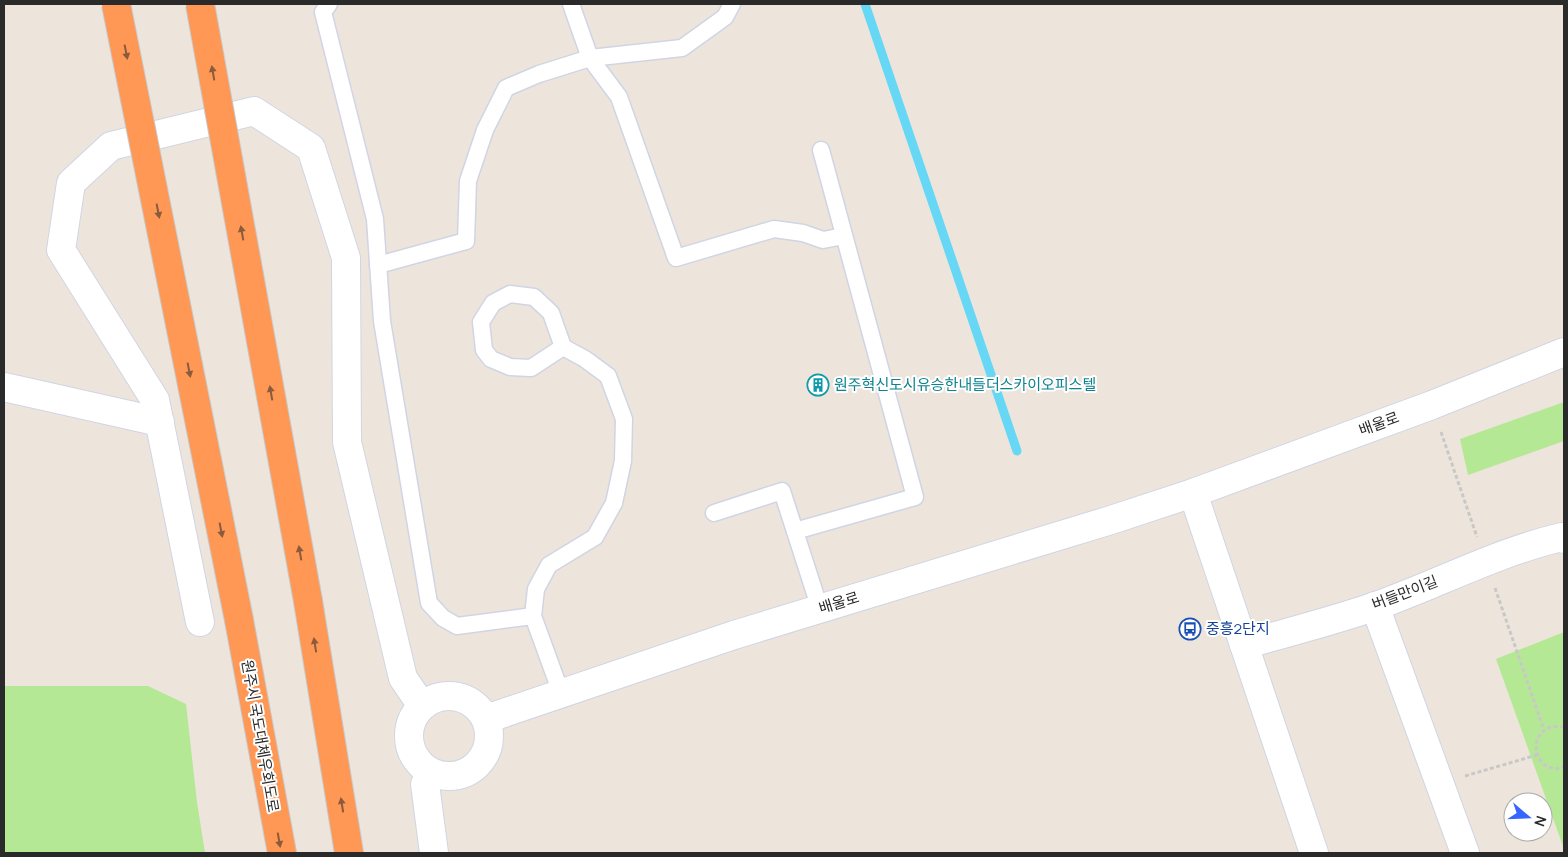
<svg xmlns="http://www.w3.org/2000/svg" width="1568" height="857" font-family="Manrope,'Noto Sans KR',sans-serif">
  <rect width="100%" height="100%" fill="#ede5db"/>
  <!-- green -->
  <g fill="#b4e894">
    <polygon points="1564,402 1564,441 1468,475 1460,439"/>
    <polygon points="1564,632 1564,849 1496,659"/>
    <polygon points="4,686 148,686 186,704 197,802 205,853 4,853"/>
  </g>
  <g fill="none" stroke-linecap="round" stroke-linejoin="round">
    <!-- stream -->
    <polyline stroke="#67d7f6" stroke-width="9" points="865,4 1017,451"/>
    <!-- lane casing -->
    <g stroke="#d0d5e4" stroke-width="19">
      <g id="lane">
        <polyline points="329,4 323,12 375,219 382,321 429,603 443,618 457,626 533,616"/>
        <polyline points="571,4 590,58 619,97 676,258 774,229 803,233 823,240 844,236"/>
        <polyline points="378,265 466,241 468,181 485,130 506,88 539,74 590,58 682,48 725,17 732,4"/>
        <polyline points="714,513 782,491 820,609"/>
        <polyline points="795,531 915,497 821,150"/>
        <polyline points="561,693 533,616 536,589 549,565 595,537 614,503 623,461 624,419 608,376 585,359 563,347 551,313 534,297 510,294 493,303 481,322 484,350 491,359 510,367 531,368 563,347"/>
      </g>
    </g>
    <!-- street casing -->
    <g stroke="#d0d5e4" stroke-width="30">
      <g id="street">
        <polyline points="4,387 160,422"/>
        <polyline points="1375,606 1465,853"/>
        <polyline points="200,622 155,400 61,250 71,183 111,146 254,111 311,148 346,258 347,442 403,678 422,706"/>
        <path d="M1244,645C1288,632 1333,621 1376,606C1438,584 1497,552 1562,537L1564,539"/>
        <circle cx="449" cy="736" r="40"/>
        <polyline points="432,773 425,784 434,853"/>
      </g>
    </g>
    <!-- secondary casing -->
    <g stroke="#d0d5e4" stroke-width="30">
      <g id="secondary">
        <polyline points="1193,493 1314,853"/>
        <polyline points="486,719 734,635 1111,520 1193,493 1432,405 1564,352"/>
      </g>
    </g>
    <!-- highway casing -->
    <g stroke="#c8c8c8" stroke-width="30">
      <g id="highway">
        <polyline points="308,601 349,853"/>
        <polyline points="239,620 282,853"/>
      </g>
    </g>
    <!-- path -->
    <g stroke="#c8c8c8" stroke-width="3" stroke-dasharray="4 2.5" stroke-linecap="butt">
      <polyline points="1441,432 1477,537"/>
      <polyline points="1495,588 1544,730"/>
      <path d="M1564,727C1524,720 1530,778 1564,767"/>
      <polyline points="1465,776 1537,755"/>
    </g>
    <!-- lane -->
    <use href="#lane" stroke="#fff" stroke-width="16"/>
    <!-- street -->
    <use href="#street" stroke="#fff" stroke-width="28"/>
    <!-- secondary -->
    <use href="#secondary" stroke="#fff" stroke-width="28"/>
    <!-- highway -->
    <use href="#highway" stroke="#ff9755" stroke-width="28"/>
    <!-- highway-bridge casing -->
    <g stroke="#c8c8c8" stroke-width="30" stroke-linecap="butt">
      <g id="highway-bridge">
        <polyline points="116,4 239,620"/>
        <polyline points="200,4 308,601"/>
      </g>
    </g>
    <!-- highway-bridge -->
    <use href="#highway-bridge" stroke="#ff9755" stroke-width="28"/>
  </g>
  <!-- one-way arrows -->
  <defs><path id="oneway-solid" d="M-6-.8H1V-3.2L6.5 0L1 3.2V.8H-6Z" transform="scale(1.25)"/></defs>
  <g fill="#8a5b3d">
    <use href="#oneway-solid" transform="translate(126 52) rotate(79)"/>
    <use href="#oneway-solid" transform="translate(213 73) rotate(-100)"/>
    <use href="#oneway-solid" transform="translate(158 211) rotate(79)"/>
    <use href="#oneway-solid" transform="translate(242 233) rotate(-100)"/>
    <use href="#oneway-solid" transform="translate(189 370) rotate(79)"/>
    <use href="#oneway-solid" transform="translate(271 393) rotate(-100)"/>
    <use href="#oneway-solid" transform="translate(221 530) rotate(79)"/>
    <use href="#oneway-solid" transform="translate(300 553) rotate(-100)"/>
    <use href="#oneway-solid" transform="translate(315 645) rotate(-99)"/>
    <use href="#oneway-solid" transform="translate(342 805) rotate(-99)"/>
    <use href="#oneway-solid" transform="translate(279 840) rotate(80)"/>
  </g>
  <!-- icons -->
  <defs>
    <g id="building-ring" transform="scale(1.125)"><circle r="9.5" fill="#fff" stroke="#0f9aa8" stroke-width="1.5"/><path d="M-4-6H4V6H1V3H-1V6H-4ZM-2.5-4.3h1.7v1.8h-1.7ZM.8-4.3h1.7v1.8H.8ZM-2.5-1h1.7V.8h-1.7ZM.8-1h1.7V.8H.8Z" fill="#0f9aa8"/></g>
    <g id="bus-ring" transform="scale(1.125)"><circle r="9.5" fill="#fff" stroke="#1a4fb4" stroke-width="1.5"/><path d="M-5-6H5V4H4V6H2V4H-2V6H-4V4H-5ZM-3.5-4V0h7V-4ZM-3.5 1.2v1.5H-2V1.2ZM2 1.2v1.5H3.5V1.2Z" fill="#1a4fb4"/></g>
  </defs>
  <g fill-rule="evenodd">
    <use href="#building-ring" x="818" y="385"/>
    <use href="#bus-ring" x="1190" y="629"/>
  </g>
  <g text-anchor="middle" stroke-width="4" stroke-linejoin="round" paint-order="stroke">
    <!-- culture labels -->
    <g font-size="15" fill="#0d838f" stroke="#fff" text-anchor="start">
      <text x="834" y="390">원주혁신도시유승한내들더스카이오피스텔</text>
    </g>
    <!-- street labels -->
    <g font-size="15" fill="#2a2a2a" stroke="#fff">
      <text transform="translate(1379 424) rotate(-20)" y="5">배울로</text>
      <text transform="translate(1405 593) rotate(-21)" y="5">버들만이길</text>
      <text transform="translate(839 603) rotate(-17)" y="5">배울로</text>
      <text transform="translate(260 736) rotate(80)" y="5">원주시 국도대체우회도로</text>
    </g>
    <!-- transit labels -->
    <g font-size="15" fill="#164399" stroke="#fff" text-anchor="start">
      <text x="1206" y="634">중흥2단지</text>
    </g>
  </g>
  <!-- border -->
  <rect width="1568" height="857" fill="none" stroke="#2a2a2a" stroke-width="10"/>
  <!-- north arrow -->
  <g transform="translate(1528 817) rotate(109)"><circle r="24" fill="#ffffff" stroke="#aaaaaa"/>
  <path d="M0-4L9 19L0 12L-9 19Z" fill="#3765ff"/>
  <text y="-8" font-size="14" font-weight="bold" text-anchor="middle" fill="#2a2a2a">N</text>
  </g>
</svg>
